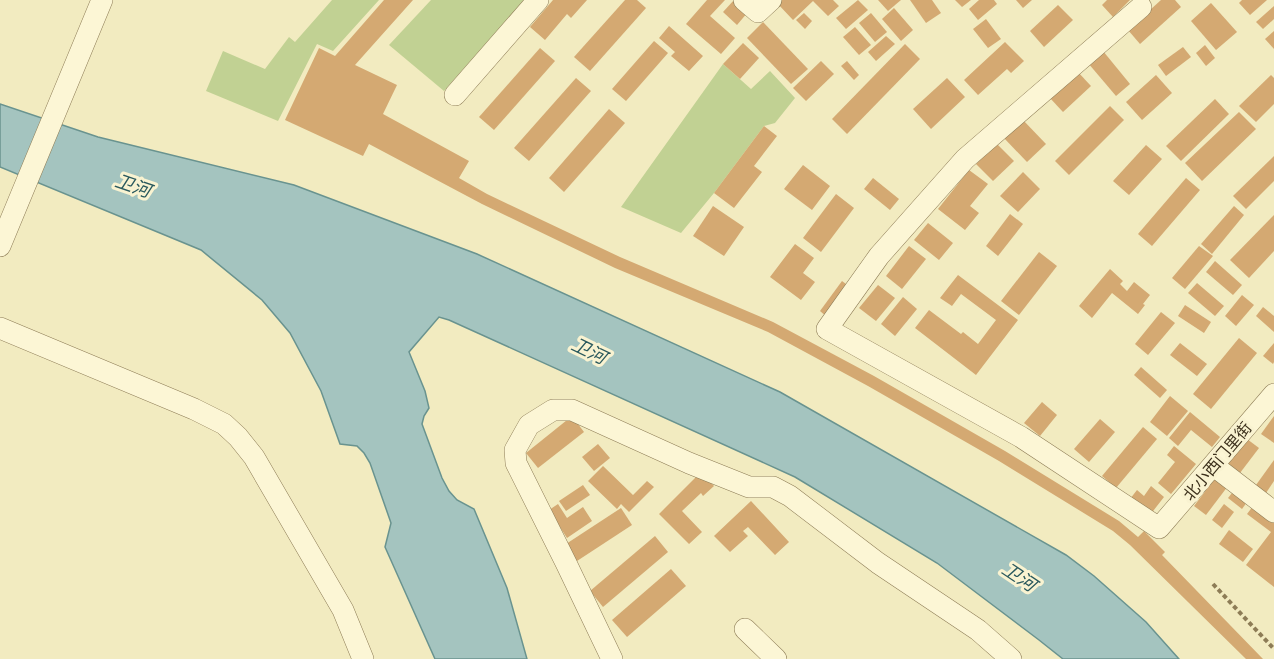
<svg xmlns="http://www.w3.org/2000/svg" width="1274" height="659" font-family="Lora,'Noto Sans SC',serif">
  <rect width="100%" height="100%" fill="#f2ebc0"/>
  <!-- green -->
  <g fill="#c1d193">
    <polygon points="332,0 379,0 333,51 317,44 278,121 206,91 223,51 265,69 289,37 295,42"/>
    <polygon points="431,0 524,0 444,91 389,45"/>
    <polygon points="723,64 751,89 770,71 795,98 775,123 764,126 714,193 681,233 621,207"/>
  </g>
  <!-- water -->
  <polygon fill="#a4c4bf" stroke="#69938f" stroke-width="1.5" points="0,104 98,137 294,185 477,254 780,392 1066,555 1094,576 1146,622 1179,659 1063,659 1039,640 937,563 795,477 449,320 439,317 409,352 425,391 429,408 424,416 422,424 442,478 449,491 457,500 474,509 507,588 527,659 435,659 385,547 391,523 370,463 364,453 357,446 340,444 321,391 290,333 262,300 201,250 0,167"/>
  <!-- building -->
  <g fill="#d4a972">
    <polygon points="384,0 413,0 355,65 397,85 383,114 469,161 459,178 487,194 620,257 773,322 874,376 1005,451 1119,521 1138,537 1144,531 1165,552 1162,555 1263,659 1246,659 1130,545 1113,531 999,461 868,386 768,332 615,268 482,204 369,144 363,156 285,120 319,48 335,56"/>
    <polygon points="553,0 587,0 571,18 567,14 545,40 530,27"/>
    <polygon points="625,0 637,0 646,8 590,71 574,57"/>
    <polygon points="707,0 725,0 710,16 735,38 721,54 686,24"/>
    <polygon points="734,0 748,12 737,25 723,12"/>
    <polygon points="781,0 833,0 839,6 828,16 813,1 793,20 777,3"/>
    <polygon points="858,0 868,10 846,29 836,18"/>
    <polygon points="878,0 901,0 888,11"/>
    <polygon points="910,0 932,0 941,13 926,23"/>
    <polygon points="955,0 971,0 962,7"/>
    <polygon points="979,0 994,0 997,4 978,20 969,9"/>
    <polygon points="1016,0 1032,0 1023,8"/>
    <polygon points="1107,0 1130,0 1113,17 1102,5"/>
    <polygon points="1161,0 1175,0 1181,7 1140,44 1128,30"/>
    <polygon points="1242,0 1267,0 1250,15 1239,3"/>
    <polygon points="1211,3 1237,32 1216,50 1191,21"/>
    <polygon points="1058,5 1073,20 1044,47 1030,31"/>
    <polygon points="1274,6 1274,19 1263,29 1256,22"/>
    <polygon points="894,8 913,30 901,41 882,19"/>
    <polygon points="804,13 812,21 805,29 796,20"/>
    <polygon points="871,13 887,32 875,42 859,23"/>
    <polygon points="986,19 1001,39 988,48 973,29"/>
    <polygon points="763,22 808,69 791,84 747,38"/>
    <polygon points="669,26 703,56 689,71 671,56 675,52 659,38"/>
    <polygon points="855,27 871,45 859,55 843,37"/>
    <polygon points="1274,31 1274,49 1265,39"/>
    <polygon points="886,36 895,44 876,61 868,52"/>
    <polygon points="654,41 668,53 626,101 612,89"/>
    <polygon points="1005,42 1024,61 1011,73 1007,69 978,95 964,80"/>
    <polygon points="743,43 759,58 740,79 723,64"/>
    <polygon points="905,44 920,59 847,134 832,119"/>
    <polygon points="1205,45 1215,58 1206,66 1196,53"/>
    <polygon points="1183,47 1191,57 1166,76 1158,65"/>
    <polygon points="540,48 555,61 494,130 479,117"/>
    <polygon points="1103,51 1130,84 1116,96 1088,63"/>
    <polygon points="821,61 834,74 806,101 793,88"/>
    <polygon points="847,61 859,75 854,80 841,66"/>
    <polygon points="1077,71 1091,86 1063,112 1049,97"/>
    <polygon points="1156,75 1172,93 1142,120 1126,102"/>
    <polygon points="1271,75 1274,78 1274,104 1256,122 1239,106"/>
    <polygon points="576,78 591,91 529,161 514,148"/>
    <polygon points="947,78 965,97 931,129 913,109"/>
    <polygon points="1215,99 1229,114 1181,161 1166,146"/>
    <polygon points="1110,106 1124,120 1069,175 1055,161"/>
    <polygon points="609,109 625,123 564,192 549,178"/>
    <polygon points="1239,112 1256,129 1202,181 1185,163"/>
    <polygon points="1022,119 1046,144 1027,162 1003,137"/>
    <polygon points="764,126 777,136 754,166 762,172 734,208 714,193"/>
    <polygon points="997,144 1014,161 993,181 976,164"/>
    <polygon points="1146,145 1162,159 1129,195 1113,181"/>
    <polygon points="1274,156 1274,181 1246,209 1233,196"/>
    <polygon points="803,165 830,186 812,210 784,189"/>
    <polygon points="969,170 988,184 970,206 979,213 965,230 938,209"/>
    <polygon points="1023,172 1040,189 1018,212 1000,196"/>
    <polygon points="873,178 899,199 890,210 864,189"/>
    <polygon points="1186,178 1200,190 1152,246 1138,234"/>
    <polygon points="836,194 854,208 821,252 803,238"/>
    <polygon points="713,206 744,227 724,256 693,236"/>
    <polygon points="1234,206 1244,215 1212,254 1201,244"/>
    <polygon points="1010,214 1023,224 998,256 986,246"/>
    <polygon points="1274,215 1274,251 1249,278 1230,260"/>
    <polygon points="928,223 953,243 939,260 914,240"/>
    <polygon points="795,244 814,258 803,273 815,282 801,300 770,277"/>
    <polygon points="909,246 926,259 902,289 886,276"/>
    <polygon points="1199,246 1213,256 1185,289 1172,278"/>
    <polygon points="1039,252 1057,266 1019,315 1001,301"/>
    <polygon points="1215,261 1242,285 1233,295 1206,272"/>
    <polygon points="1110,269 1123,281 1120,284 1127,291 1134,282 1150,295 1143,304 1145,305 1138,314 1112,293 1092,318 1079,306"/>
    <polygon points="958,275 1018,320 976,375 915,328 929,310 961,334 963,332 978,344 996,320 961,294 952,306 940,298"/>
    <polygon points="842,281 850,287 827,317 820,311"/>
    <polygon points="1197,283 1224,306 1215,316 1188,293"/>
    <polygon points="878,285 895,298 876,321 859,308"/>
    <polygon points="1242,295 1254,305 1236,326 1225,316"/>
    <polygon points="903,297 917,309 895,336 881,324"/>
    <polygon points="1185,305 1211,322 1204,333 1178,316"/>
    <polygon points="1263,307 1274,316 1274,332 1256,316"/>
    <polygon points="1161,312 1175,323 1148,355 1135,344"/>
    <polygon points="1239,338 1257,353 1211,409 1193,394"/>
    <polygon points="1180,343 1207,364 1197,376 1170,355"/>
    <polygon points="1274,343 1274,362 1273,364 1263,356"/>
    <polygon points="1141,367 1167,390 1160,398 1134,375"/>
    <polygon points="1170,396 1188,411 1167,436 1150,422"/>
    <polygon points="1042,402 1057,415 1040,436 1024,423"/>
    <polygon points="1190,412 1220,437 1212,447 1191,430 1178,446 1169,438"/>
    <polygon points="572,416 584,432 538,468 526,453"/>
    <polygon points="1274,416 1274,443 1261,434"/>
    <polygon points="1100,419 1115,432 1089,462 1074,449"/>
    <polygon points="1143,427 1157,439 1116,488 1102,476"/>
    <polygon points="1247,439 1259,448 1240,473 1228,464"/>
    <polygon points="598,444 610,458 594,471 582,457"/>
    <polygon points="1174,446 1196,464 1171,494 1158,483 1175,462 1167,455"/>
    <polygon points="1274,460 1274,481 1266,493 1256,485"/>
    <polygon points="603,466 633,495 647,481 654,487 629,512 621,504 617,509 588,481"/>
    <polygon points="701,472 714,486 703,496 701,493 682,511 702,532 689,544 659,514"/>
    <polygon points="1216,477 1228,486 1206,515 1194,506"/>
    <polygon points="583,485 590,495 566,511 559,501"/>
    <polygon points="1151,486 1164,497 1150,515 1130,499 1137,490 1144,496"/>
    <polygon points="1236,488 1250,498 1242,509 1228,498"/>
    <polygon points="751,501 789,542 775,555 748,527 743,531 748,536 730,552 714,536"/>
    <polygon points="1256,502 1274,516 1274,587 1246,565 1271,532 1247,514"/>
    <polygon points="558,504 567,518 583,507 592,521 567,538 549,510"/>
    <polygon points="1224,504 1234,512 1222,528 1212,520"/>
    <polygon points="621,508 632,525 577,561 566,544"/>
    <polygon points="1229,530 1253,549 1243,562 1219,544"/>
    <polygon points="655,536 668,552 603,607 590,591"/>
    <polygon points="671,569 686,586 627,637 612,620"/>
  </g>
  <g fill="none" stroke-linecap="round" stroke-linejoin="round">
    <!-- minor casing -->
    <g stroke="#8d7c56" stroke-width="22">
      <g id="minor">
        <polyline points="744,0 758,12 771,0"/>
        <polyline points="1141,7 965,159 879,256 827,329 1021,437 1159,528 1274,394"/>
        <polyline points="455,95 538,0"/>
        <polyline points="0,246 102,0"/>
        <polyline points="0,328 194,409 224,424 238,437 254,457 343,610 363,659"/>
        <polyline points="1214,466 1274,512"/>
        <polyline points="745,629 776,659"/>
        <polyline points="612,659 566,563 516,463 515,450 529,425 553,410 572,410 689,463 749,487 773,487 790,496 878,563 978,630 1011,659"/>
      </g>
    </g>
    <!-- path -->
    <polyline stroke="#8d7c56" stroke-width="4" stroke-dasharray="4.5 3" stroke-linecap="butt" points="1213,584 1274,649"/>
    <!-- minor -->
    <use href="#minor" stroke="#fcf6d5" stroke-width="21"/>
  </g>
  <g text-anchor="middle" stroke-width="6" stroke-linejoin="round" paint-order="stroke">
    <!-- street labels -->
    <g font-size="16" fill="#3c301c" stroke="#f9f3d1">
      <text transform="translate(1217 461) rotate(-50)" y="6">北小西门里街</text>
    </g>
    <!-- water labels -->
    <g font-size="18" font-style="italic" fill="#2a595d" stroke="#f9f3d1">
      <text transform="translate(133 186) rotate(19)" y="6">卫河</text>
      <text transform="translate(589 351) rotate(26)" y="6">卫河</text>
      <text transform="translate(1019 577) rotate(34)" y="6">卫河</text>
    </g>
  </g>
</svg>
